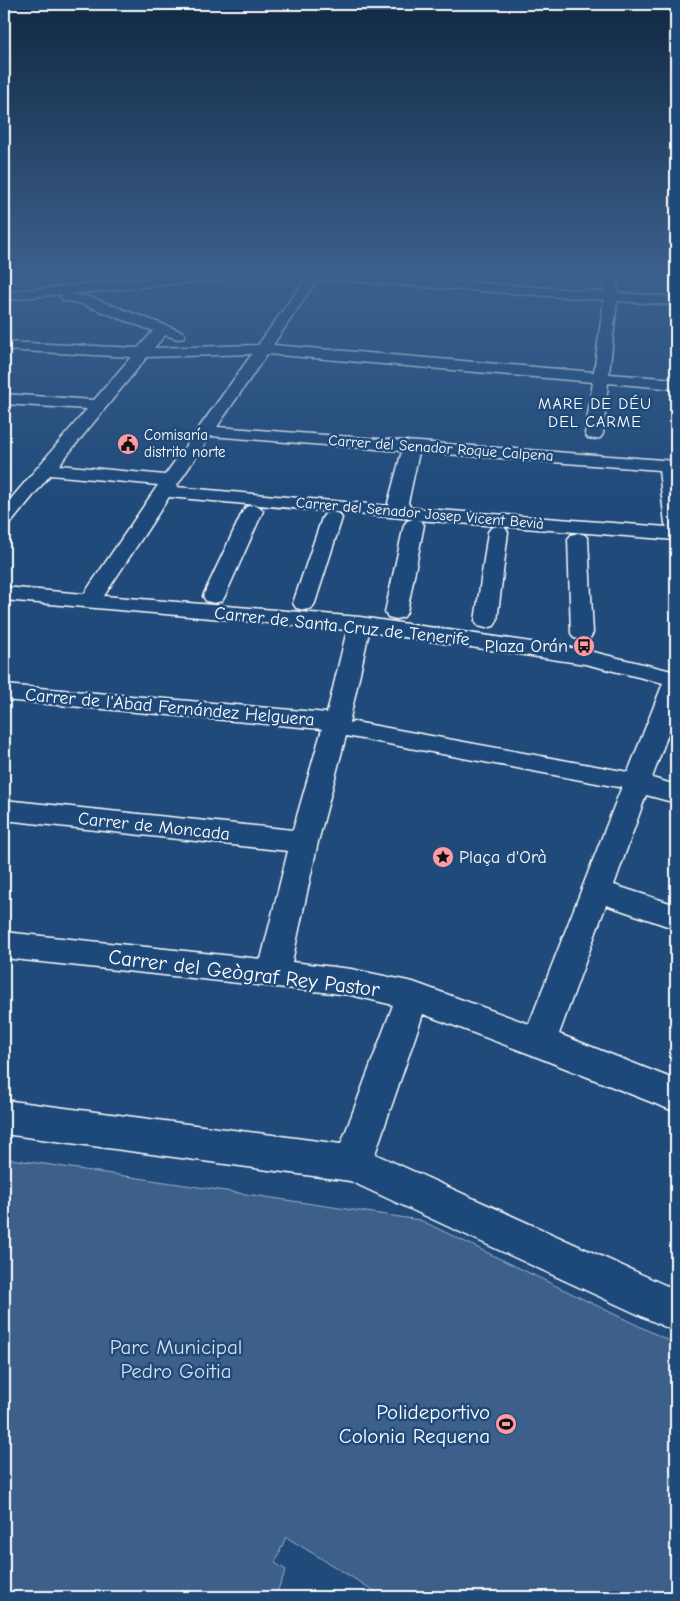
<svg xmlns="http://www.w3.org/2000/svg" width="680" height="1601" font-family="'Comic Neue',sans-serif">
  <rect width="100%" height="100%" fill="#1f4a7a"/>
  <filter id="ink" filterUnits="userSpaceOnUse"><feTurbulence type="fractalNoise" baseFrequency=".02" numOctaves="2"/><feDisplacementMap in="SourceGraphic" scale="10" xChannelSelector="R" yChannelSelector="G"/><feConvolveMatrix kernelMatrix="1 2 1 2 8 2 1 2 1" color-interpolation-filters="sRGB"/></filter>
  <g filter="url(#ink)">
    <!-- green -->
    <polygon fill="#3c618b" stroke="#9eb0c5" points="4,1158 420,1220 676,1344 676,1597 384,1597 286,1537 275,1563 286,1570 275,1597 4,1597"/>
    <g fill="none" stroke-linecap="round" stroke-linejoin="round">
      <!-- minor casing -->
      <g stroke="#fff" stroke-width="3">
        <g id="minor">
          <path d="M180,275H230L224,279L70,294L90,297L183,332L185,335L183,338L178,339L165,335L154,348L258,345L308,275H373L604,292L605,275H617L618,293L676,297V305L617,301L609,374L676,379V389L608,383L603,434L600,438L594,439L588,438L585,434L593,382L267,354L217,427L676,461V540L498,526L505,528L508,532L497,621L494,626L486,628L478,626L475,621L488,532L491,528L498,526L417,520L421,521L424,525L407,612L404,617L396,619L388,617L385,612L404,525L407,521L413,519L169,497L104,596L360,617L585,650L676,672V712L652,778L676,785V803L646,795L614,885L676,905V929L606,905L559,1034L676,1080V1112L527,1053L423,1014L375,1154L676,1290V1332L350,1181L4,1134V1100L341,1144L393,1005L351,995L4,958V932L261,959L288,851L4,820V800L293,830L322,729L4,700V685L327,713L347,630L4,600V587L84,594L158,485L50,475L11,523L4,525V507L87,409L4,404V394L94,400L131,357L4,350V342L138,348L153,331L82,304L62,300L60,297L62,294L4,300V292ZM318,279L604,300L594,372L273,345ZM252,354L165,475L59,465L147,357ZM210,436L402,451L388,503L390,506L176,487ZM419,452L659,470L665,524L667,527L411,508L408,503ZM369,632L585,664L663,683L628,772L355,722L349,723ZM346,736L618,787L622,786L529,1024L413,982L351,969L292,962L318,842Z"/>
          <polygon points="253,505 260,507 263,511 225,596 222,601 214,603 206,601 203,596 243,511 246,507"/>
          <polygon points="332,512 339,514 342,518 315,603 312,608 304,610 296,608 293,603 322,518 325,514"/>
          <polygon points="578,533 585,535 588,539 593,633 590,638 582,640 574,638 571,633 568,539 571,535"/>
        </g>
      </g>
      <!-- minor -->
      <use href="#minor" fill="#1f4a7a" fill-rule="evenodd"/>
    </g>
  </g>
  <!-- sky -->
  <linearGradient id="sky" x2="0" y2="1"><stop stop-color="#112943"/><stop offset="0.55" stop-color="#3c608d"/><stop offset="1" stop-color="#3c608d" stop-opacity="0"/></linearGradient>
  <rect width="680" height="500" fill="url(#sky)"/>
  <!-- icons -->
  <defs>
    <g id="civic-disc" transform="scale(1.125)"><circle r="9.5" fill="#ff9aa2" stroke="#1f4a7a"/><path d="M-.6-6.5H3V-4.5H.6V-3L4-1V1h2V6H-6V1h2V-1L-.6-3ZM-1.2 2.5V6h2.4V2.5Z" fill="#111"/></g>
    <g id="bus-disc" transform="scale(1.125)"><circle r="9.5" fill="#ff9aa2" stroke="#1f4a7a"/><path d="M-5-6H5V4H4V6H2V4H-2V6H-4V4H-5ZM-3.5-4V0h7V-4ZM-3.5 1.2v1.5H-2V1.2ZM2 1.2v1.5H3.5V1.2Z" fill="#111"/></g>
    <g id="sight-disc" transform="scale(1.125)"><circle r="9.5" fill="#ff9aa2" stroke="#1f4a7a"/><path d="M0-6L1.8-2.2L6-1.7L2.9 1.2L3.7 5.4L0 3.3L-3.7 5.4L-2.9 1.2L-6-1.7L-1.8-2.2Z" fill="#111"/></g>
    <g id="stadium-disc" transform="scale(1.125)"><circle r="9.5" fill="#ff9aa2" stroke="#1f4a7a"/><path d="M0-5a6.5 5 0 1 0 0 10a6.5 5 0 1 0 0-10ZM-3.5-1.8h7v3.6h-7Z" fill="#111"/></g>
  </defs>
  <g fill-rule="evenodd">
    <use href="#civic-disc" x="128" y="444"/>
    <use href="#bus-disc" x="584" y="646"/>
    <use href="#sight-disc" x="443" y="857"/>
    <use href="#stadium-disc" x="506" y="1424"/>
  </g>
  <g text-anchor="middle" stroke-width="5" stroke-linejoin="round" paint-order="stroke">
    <!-- far-poi labels -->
    <g font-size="15" fill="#fff" stroke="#1f4a7a" text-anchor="start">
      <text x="144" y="440">Comisaría<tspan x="144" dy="17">distrito norte</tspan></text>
    </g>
    <!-- far-street labels -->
    <g font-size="15" fill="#fff" stroke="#1f4a7a">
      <text transform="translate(441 448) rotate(4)" y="5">Carrer del Senador Roque Calpena</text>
      <text transform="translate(420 513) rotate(5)" y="5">Carrer del Senador Josep Vicent Bevià</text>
    </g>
    <!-- far-neighbourhood labels -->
    <g font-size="16" letter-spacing="1" fill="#fff" stroke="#1f4a7a">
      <text x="595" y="409">MARE DE DÉU<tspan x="595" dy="18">DEL CARME</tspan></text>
    </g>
    <!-- street labels -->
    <g font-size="18" fill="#fff" stroke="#1f4a7a">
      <text transform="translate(342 626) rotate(6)" y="6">Carrer de Santa Cruz de Tenerife</text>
      <text transform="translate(170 707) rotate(5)" y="6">Carrer de l'Abad Fernández Helguera</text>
      <text transform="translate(154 826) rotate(6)" y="6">Carrer de Moncada</text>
    </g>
    <!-- poi labels -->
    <g font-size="18" fill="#fff" stroke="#1f4a7a" text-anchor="end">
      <text x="568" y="652">Plaza Orán</text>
      <text x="459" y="863" text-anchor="start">Plaça d'Orà</text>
    </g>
    <!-- near-street labels -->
    <g font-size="21" fill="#fff" stroke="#1f4a7a">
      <text transform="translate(244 973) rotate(7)" y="7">Carrer del Geògraf Rey Pastor</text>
    </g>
    <!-- near-park labels -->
    <g font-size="21" fill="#d8dfe8" stroke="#1f4a7a">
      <text x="176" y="1354">Parc Municipal<tspan x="176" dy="24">Pedro Goitia</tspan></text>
    </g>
    <!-- near-poi labels -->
    <g font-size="21" fill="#fff" stroke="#1f4a7a" text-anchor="end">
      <text x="490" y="1419">Polideportivo<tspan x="490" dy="24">Colonia Requena</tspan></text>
    </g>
  </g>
  <!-- margin -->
  <rect width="680" height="1601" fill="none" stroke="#1f4a7a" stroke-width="20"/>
  <rect x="10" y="10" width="660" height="1581" fill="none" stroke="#fff" stroke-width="2" filter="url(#ink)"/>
</svg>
